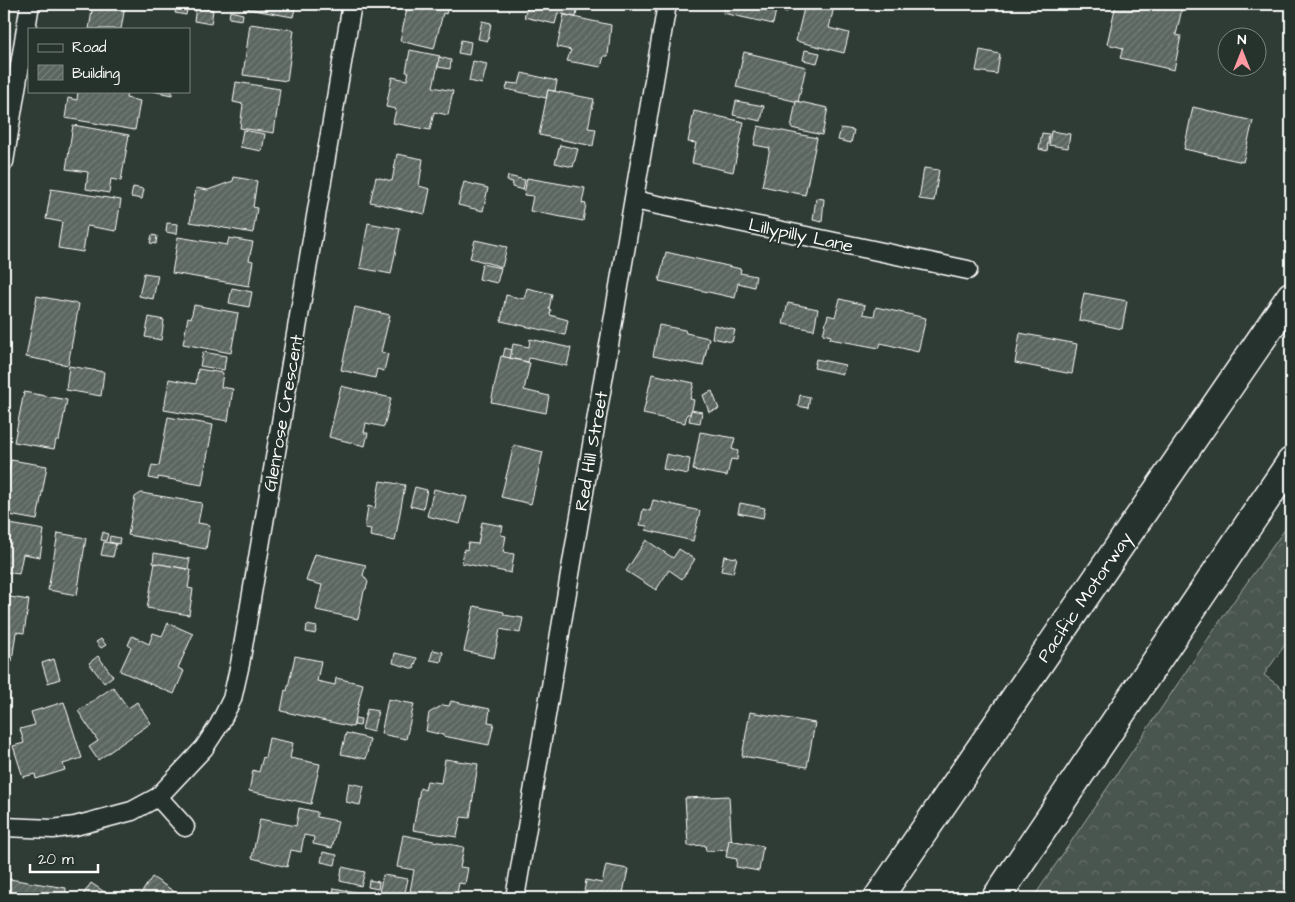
<svg xmlns="http://www.w3.org/2000/svg" width="1295" height="902" font-family="'Architects Daughter',sans-serif">
  <defs>
    <pattern id="forest-crowns" width="20" height="18" patternUnits="userSpaceOnUse" patternTransform="scale(1.25)"><rect width="20" height="18" fill="#4a544f"/><path d="M2 6a3 3 0 1 1 6 0M12 15a3 3 0 1 1 6 0" fill="none" stroke="#656e69"/></pattern>
    <pattern id="building-hatch" width="6" height="6" patternUnits="userSpaceOnUse" patternTransform="scale(1.25)"><rect width="6" height="6" fill="#5b6661"/><path d="M-1 1l2-2M0 6l6-6M5 7l2-2" fill="none" stroke="#747d79"/></pattern>
  </defs>
  <rect width="100%" height="100%" fill="#2f3b35"/>
  <filter id="ink" filterUnits="userSpaceOnUse"><feTurbulence type="fractalNoise" baseFrequency=".02" numOctaves="2"/><feDisplacementMap in="SourceGraphic" scale="10" xChannelSelector="R" yChannelSelector="G"/><feConvolveMatrix kernelMatrix="1 2 1 2 8 2 1 2 1" color-interpolation-filters="sRGB"/></filter>
  <g filter="url(#ink)">
    <!-- forest -->
    <polygon fill="url(#forest-crowns)" stroke="#a4aaa7" points="1291,521 1291,636 1264,675 1291,695 1291,898 1033,898 1233,602"/>
    <!-- building -->
    <g fill="url(#building-hatch)" stroke="#fff">
      <polygon points="93,4 117,4 125,6 121,29 89,29"/>
      <polygon points="177,4 188,4 186,15 175,13"/>
      <polygon points="249,4 296,4 293,17 248,9"/>
      <polygon points="408,4 449,4 446,14 443,13 434,49 400,41"/>
      <polygon points="528,4 578,4 576,17 558,13 555,24 524,17"/>
      <polygon points="725,4 767,4 766,8 776,10 773,24 723,13"/>
      <polygon points="767,4 789,4 787,12 766,8"/>
      <polygon points="805,4 820,4 834,7 829,28 849,33 844,53 796,41"/>
      <polygon points="1116,4 1183,4 1176,35 1181,36 1174,70 1120,58 1123,48 1107,44"/>
      <polygon points="196,7 213,10 211,24 194,21"/>
      <polygon points="230,11 243,14 242,20 229,18"/>
      <polygon points="564,15 611,25 608,56 604,56 601,67 567,61 571,50 557,47"/>
      <polygon points="482,21 491,23 488,41 478,39"/>
      <polygon points="250,24 294,30 287,81 243,75"/>
      <polygon points="461,40 471,42 469,55 458,53"/>
      <polygon points="410,50 440,56 433,87 453,91 448,115 434,112 430,130 393,123 396,109 386,107 392,77 407,80 409,72 406,72"/>
      <polygon points="805,50 820,53 817,63 803,60"/>
      <polygon points="980,50 1000,54 997,74 976,71"/>
      <polygon points="744,52 806,67 798,102 736,87"/>
      <polygon points="439,57 451,60 450,69 438,67"/>
      <polygon points="473,61 487,64 482,84 469,81"/>
      <polygon points="522,73 557,81 555,91 548,90 546,98 506,89 508,83 519,84"/>
      <polygon points="236,82 280,89 274,133 240,128 243,104 233,102"/>
      <polygon points="548,90 594,99 588,128 596,129 593,146 539,135"/>
      <polygon points="78,91 127,91 126,98 140,101 135,130 65,118 68,98 77,100"/>
      <polygon points="152,91 172,91 172,95"/>
      <polygon points="736,101 764,106 761,121 733,115"/>
      <polygon points="796,101 828,108 822,135 791,128"/>
      <polygon points="1193,107 1253,121 1243,162 1184,149"/>
      <polygon points="694,111 744,122 733,172 692,163 696,143 688,142"/>
      <polygon points="73,125 129,135 121,181 111,179 109,193 86,189 88,172 66,169"/>
      <polygon points="758,126 817,138 805,195 762,186 770,148 754,145"/>
      <polygon points="841,128 854,130 851,143 838,140"/>
      <polygon points="243,130 265,134 262,151 240,147"/>
      <polygon points="1051,131 1070,134 1068,148 1049,145"/>
      <polygon points="1042,133 1049,134 1047,151 1039,149"/>
      <polygon points="560,145 578,149 573,167 555,163"/>
      <polygon points="397,154 423,159 419,186 430,189 425,214 370,202 376,177 392,181"/>
      <polygon points="924,168 939,170 934,201 919,199"/>
      <polygon points="508,176 525,180 523,190 512,187 513,182 507,181"/>
      <polygon points="234,177 257,181 253,207 257,208 253,233 190,222 196,188 208,190 233,181"/>
      <polygon points="527,178 585,188 582,203 586,204 583,221 530,211 533,196 524,195"/>
      <polygon points="464,182 488,188 483,211 458,205"/>
      <polygon points="133,187 144,189 142,199 131,197"/>
      <polygon points="51,189 121,200 116,231 87,226 83,252 58,248 62,222 46,219"/>
      <polygon points="816,198 824,199 822,222 813,220"/>
      <polygon points="167,223 178,224 177,234 166,232"/>
      <polygon points="368,223 400,229 391,274 360,268"/>
      <polygon points="152,235 157,236 156,244 150,243"/>
      <polygon points="178,237 227,245 229,238 253,242 249,260 253,261 249,286 172,273"/>
      <polygon points="475,240 507,247 502,267 470,258"/>
      <polygon points="666,252 741,269 740,273 756,276 754,287 738,283 735,298 659,281"/>
      <polygon points="482,264 501,268 497,283 479,279"/>
      <polygon points="144,273 158,275 153,299 139,296"/>
      <polygon points="232,288 252,292 249,307 229,303"/>
      <polygon points="527,288 552,294 549,309 551,310 550,315 568,320 565,335 501,321 506,295 524,299"/>
      <polygon points="1084,293 1127,301 1122,329 1079,320"/>
      <polygon points="37,296 79,304 68,365 26,357"/>
      <polygon points="840,299 865,305 863,314 874,316 876,307 926,318 918,352 881,343 879,348 830,339 831,336 823,334 828,315 835,317"/>
      <polygon points="788,303 818,309 814,330 783,324"/>
      <polygon points="194,305 238,313 231,353 183,344 188,317 191,318"/>
      <polygon points="355,307 390,315 381,352 388,354 384,371 377,369 375,378 341,370"/>
      <polygon points="149,317 164,320 161,340 145,337"/>
      <polygon points="659,325 685,330 686,333 709,338 703,366 653,356"/>
      <polygon points="714,325 735,330 732,342 712,338"/>
      <polygon points="1020,333 1077,344 1072,374 1015,363"/>
      <polygon points="530,339 571,348 567,366 529,358 528,362 510,358 513,344 529,347"/>
      <polygon points="505,348 512,350 510,358 503,357"/>
      <polygon points="203,352 226,356 224,370 200,366"/>
      <polygon points="501,356 530,363 524,390 549,396 546,413 491,402"/>
      <polygon points="816,359 845,365 843,374 814,368"/>
      <polygon points="69,366 104,372 101,396 66,390"/>
      <polygon points="198,369 223,373 221,387 233,389 228,421 164,410 169,379 196,384"/>
      <polygon points="652,374 694,383 690,399 694,400 691,414 687,414 685,423 643,414"/>
      <polygon points="341,386 391,398 384,427 366,423 364,433 368,433 365,446 329,437"/>
      <polygon points="712,391 719,409 709,412 703,395"/>
      <polygon points="24,392 67,400 59,440 56,440 54,449 14,442"/>
      <polygon points="800,395 810,397 808,408 798,406"/>
      <polygon points="691,410 702,412 700,423 689,421"/>
      <polygon points="168,417 213,425 202,485 158,477 158,480 149,478 152,465 159,466"/>
      <polygon points="700,432 735,438 732,449 738,451 737,460 731,459 727,476 693,470"/>
      <polygon points="514,445 543,452 531,504 501,497"/>
      <polygon points="666,454 690,459 688,474 663,469"/>
      <polygon points="11,460 47,466 37,520 4,514 4,502"/>
      <polygon points="380,481 405,485 395,541 370,536 371,529 365,528 368,506 375,508"/>
      <polygon points="415,487 427,490 423,509 410,506"/>
      <polygon points="434,489 467,497 460,524 427,516"/>
      <polygon points="141,493 202,503 198,523 210,525 206,549 128,535 135,497"/>
      <polygon points="653,500 700,511 693,541 646,530 647,526 640,525 643,509 650,511"/>
      <polygon points="740,503 765,508 763,518 738,513"/>
      <polygon points="482,522 503,526 501,535 506,536 503,552 514,554 511,573 462,563 464,549 467,550 468,543 478,544"/>
      <polygon points="4,523 44,530 40,557 23,554 19,574 4,572"/>
      <polygon points="103,532 108,534 106,541 101,540"/>
      <polygon points="58,533 86,538 77,595 48,590"/>
      <polygon points="110,536 120,538 119,544 109,542"/>
      <polygon points="646,540 673,558 679,549 695,559 682,579 669,570 656,590 626,571"/>
      <polygon points="104,542 116,544 113,557 101,555"/>
      <polygon points="154,553 190,559 188,569 153,563"/>
      <polygon points="315,554 366,565 363,575 368,582 366,589 364,591 358,619 316,610 322,585 306,581"/>
      <polygon points="724,556 737,558 733,573 721,571"/>
      <polygon points="155,563 191,570 188,588 193,589 189,615 147,608"/>
      <polygon points="4,596 29,600 24,633 16,632 12,661 4,660"/>
      <polygon points="474,606 504,612 504,615 523,618 520,633 500,629 494,658 464,651"/>
      <polygon points="168,623 193,634 178,668 184,671 174,694 120,671 131,647 128,645 132,636 149,644 153,633 162,636"/>
      <polygon points="307,625 317,627 315,634 306,632"/>
      <polygon points="101,639 106,645 101,648 96,642"/>
      <polygon points="433,650 443,652 441,662 430,660"/>
      <polygon points="395,653 417,658 414,669 393,663"/>
      <polygon points="98,656 113,676 104,683 89,663"/>
      <polygon points="295,656 321,661 317,681 335,685 336,678 363,684 353,727 281,711 285,690 287,691"/>
      <polygon points="54,659 60,679 48,683 42,663"/>
      <polygon points="113,687 128,708 137,702 151,723 98,760 89,747 98,741 78,711"/>
      <polygon points="388,699 414,704 406,739 381,734"/>
      <polygon points="451,701 490,709 488,722 494,723 489,745 443,736 443,735 426,731 429,713 443,705 449,706"/>
      <polygon points="64,702 82,758 63,764 65,770 36,779 35,774 23,777 13,746 24,743 20,729 35,725 31,712"/>
      <polygon points="367,709 378,711 373,732 362,729"/>
      <polygon points="750,712 815,723 807,767 742,756"/>
      <polygon points="355,718 361,719 360,726 354,725"/>
      <polygon points="346,733 370,739 366,759 341,754"/>
      <polygon points="269,738 293,743 290,758 320,764 311,804 249,791 253,770 259,772 263,757 265,758"/>
      <polygon points="445,759 478,764 470,818 461,817 457,837 413,830 420,788 425,790 427,781 441,783"/>
      <polygon points="349,783 364,786 360,805 346,802"/>
      <polygon points="729,796 732,850 706,851 705,845 688,846 685,798"/>
      <polygon points="299,808 317,812 317,817 338,821 332,848 313,844 314,837 304,835 301,852 291,850 287,867 252,858 260,819 296,826"/>
      <polygon points="403,835 464,847 460,867 468,868 465,884 459,883 456,898 410,891 414,870 397,867"/>
      <polygon points="729,840 763,846 759,871 736,867 737,859 726,857"/>
      <polygon points="323,852 337,855 335,865 321,862"/>
      <polygon points="606,865 628,869 622,898 583,898 586,880 602,883"/>
      <polygon points="342,867 365,872 361,886 340,881"/>
      <polygon points="383,875 408,879 404,897 379,892"/>
      <polygon points="152,877 184,898 138,898"/>
      <polygon points="9,879 66,888 65,898 6,898"/>
      <polygon points="369,880 379,882 378,889 368,887"/>
      <polygon points="91,883 106,893 107,892 116,898 81,898"/>
      <polygon points="334,888 381,897 381,898 332,898"/>
    </g>
    <g fill="none" stroke-linecap="round" stroke-linejoin="round">
      <!-- street casing -->
      <g stroke="#fff" stroke-width="21">
        <g id="street">
          <polyline points="4,162 30,4"/>
          <polyline points="634,200 968,270"/>
          <polyline points="158,797 185,827"/>
          <polyline points="4,827 53,829 75,826 132,811 158,797 204,748 219,725 232,699 240,664 352,4"/>
          <polyline points="515,898 667,4"/>
        </g>
      </g>
      <!-- highway casing -->
      <g stroke="#fff" stroke-width="31">
        <g id="highway">
          <path id="s1" d="M878,898L1291,296"/>
          <polyline points="996,898 1291,462"/>
        </g>
      </g>
      <!-- street -->
      <use href="#street" stroke="#26332d" stroke-width="18"/>
      <!-- highway -->
      <use href="#highway" stroke="#26332d" stroke-width="28"/>
    </g>
  </g>
  <g text-anchor="middle" stroke-width="4" stroke-linejoin="round" paint-order="stroke">
    <!-- street labels -->
    <g font-size="18" fill="#fff" stroke="#26332d">
      <text transform="translate(801 235) rotate(12)" y="6">Lillypilly Lane</text>
      <text transform="translate(283 413) rotate(-80)" y="6">Glenrose Crescent</text>
      <text transform="translate(591 451) rotate(-80)" y="6">Red Hill Street</text>
      <text dy="6" stroke="none"><textPath href="#s1" startOffset="365">Pacific Motorway</textPath></text>
    </g>
  </g>
  <!-- margin -->
  <rect width="1295" height="902" fill="none" stroke="#26332d" stroke-width="20"/>
  <rect x="10" y="10" width="1275" height="882" fill="none" stroke="#fff" stroke-width="2" filter="url(#ink)"/>
  <!-- legend -->
  <rect x="28" y="28" width="162" height="65" fill="#26332d" stroke="#7d8581"/>
  <rect x="38" y="44" width="25" height="8" fill="#26332d" stroke="#7d8581"/>
  <text x="72" y="52" font-size="15" fill="#ffffff">Road</text>
  <rect x="38" y="65" width="25" height="15" fill="url(#building-hatch)" stroke="#7d8581"/>
  <text x="72" y="78" font-size="15" fill="#ffffff">Building</text>
  <!-- north arrow -->
  <g transform="translate(1242 52)"><circle r="24" fill="#26332d" stroke="#7d8581"/>
  <path d="M0-4L9 19L0 12L-9 19Z" fill="#ff9aa2"/>
  <text y="-8" font-size="14" font-weight="bold" text-anchor="middle" fill="#ffffff">N</text>
  </g>
  <!-- scale -->
  <path d="M30 864v8h68v-8" fill="none" stroke="#ffffff" stroke-width="2.5"/>
  <text x="38" y="864" font-size="15" fill="#ffffff" stroke="#26332d" stroke-width="4" paint-order="stroke">20 m</text>
</svg>
